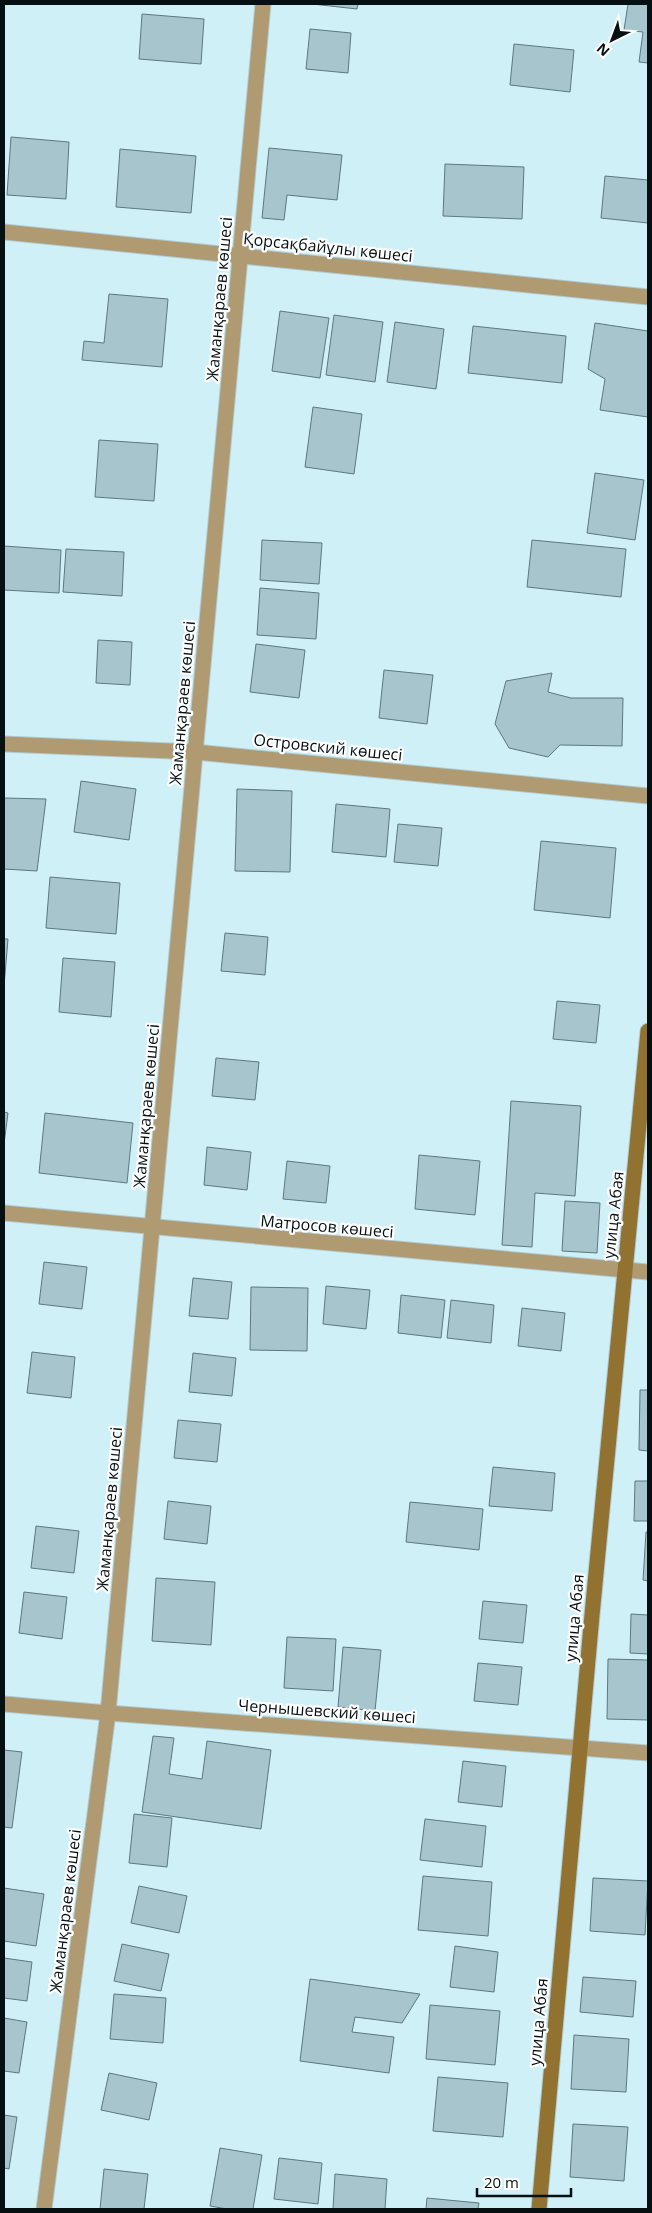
<svg xmlns="http://www.w3.org/2000/svg" width="652" height="2213" font-family="'Open Sans',sans-serif">
  <rect width="100%" height="100%" fill="#d0f0f8"/>
  <!-- building -->
  <g fill="#a6c5cc" stroke="#5c7880">
    <polygon points="312,4 358,4 357,9"/>
    <polygon points="628,4 648,4 648,63 639,62 643,32 624,30"/>
    <polygon points="142,14 204,19 201,64 139,59"/>
    <polygon points="310,29 351,33 348,73 306,69"/>
    <polygon points="514,44 574,50 570,92 510,85"/>
    <polygon points="11,137 69,142 66,199 7,195"/>
    <polygon points="269,148 342,155 337,200 287,195 284,220 262,218"/>
    <polygon points="120,149 196,156 191,213 116,207"/>
    <polygon points="445,164 524,167 522,219 443,216"/>
    <polygon points="605,176 648,180 648,223 601,218"/>
    <polygon points="109,294 168,299 162,367 82,360 84,341 104,343"/>
    <polygon points="280,311 329,318 320,378 272,371"/>
    <polygon points="334,315 383,322 375,382 326,375"/>
    <polygon points="395,322 444,329 436,389 387,382"/>
    <polygon points="595,323 648,331 648,417 600,410 605,379 588,369"/>
    <polygon points="473,326 566,336 562,383 468,373"/>
    <polygon points="313,407 362,414 354,474 305,467"/>
    <polygon points="99,440 158,444 154,501 95,497"/>
    <polygon points="595,473 644,480 635,540 587,533"/>
    <polygon points="262,540 322,543 319,584 260,580"/>
    <polygon points="532,540 626,549 621,597 527,587"/>
    <polygon points="4,546 61,550 59,593 4,590"/>
    <polygon points="66,549 124,552 122,596 63,592"/>
    <polygon points="260,588 319,593 316,639 257,635"/>
    <polygon points="98,640 132,642 130,685 96,683"/>
    <polygon points="256,644 305,650 299,698 250,692"/>
    <polygon points="384,670 433,675 427,724 379,718"/>
    <polygon points="552,673 548,692 571,698 623,698 622,746 560,745 548,757 509,748 495,724 506,681"/>
    <polygon points="81,781 136,789 129,840 74,832"/>
    <polygon points="237,789 292,791 290,872 235,871"/>
    <polygon points="4,798 46,799 37,871 4,869"/>
    <polygon points="336,804 390,809 386,857 332,852"/>
    <polygon points="398,824 442,828 438,866 394,862"/>
    <polygon points="541,841 616,848 610,918 534,910"/>
    <polygon points="50,877 120,883 116,934 46,928"/>
    <polygon points="225,933 268,937 265,975 221,971"/>
    <polygon points="4,939 8,939 4,986"/>
    <polygon points="63,958 115,962 111,1017 59,1012"/>
    <polygon points="557,1001 600,1005 596,1043 553,1039"/>
    <polygon points="216,1058 259,1062 255,1100 212,1096"/>
    <polygon points="511,1101 581,1106 575,1196 535,1193 532,1247 502,1245"/>
    <polygon points="4,1112 8,1113 4,1144"/>
    <polygon points="45,1113 133,1123 127,1183 39,1173"/>
    <polygon points="207,1147 251,1152 247,1190 204,1185"/>
    <polygon points="419,1155 480,1161 475,1215 415,1209"/>
    <polygon points="287,1161 330,1166 326,1203 283,1199"/>
    <polygon points="565,1201 600,1203 597,1253 562,1251"/>
    <polygon points="44,1262 87,1267 82,1309 39,1304"/>
    <polygon points="193,1278 232,1282 228,1319 189,1316"/>
    <polygon points="326,1286 370,1290 366,1329 323,1324"/>
    <polygon points="251,1287 308,1288 307,1351 250,1350"/>
    <polygon points="401,1295 445,1300 441,1338 398,1333"/>
    <polygon points="451,1300 494,1305 491,1343 447,1338"/>
    <polygon points="522,1308 565,1313 561,1351 518,1346"/>
    <polygon points="32,1352 75,1357 71,1398 27,1393"/>
    <polygon points="193,1353 236,1358 232,1396 189,1392"/>
    <polygon points="640,1390 648,1390 648,1451 639,1450"/>
    <polygon points="178,1420 221,1424 217,1462 174,1458"/>
    <polygon points="493,1467 555,1473 552,1511 489,1506"/>
    <polygon points="635,1481 648,1481 648,1521 634,1521"/>
    <polygon points="168,1501 211,1506 207,1544 164,1539"/>
    <polygon points="410,1502 483,1509 479,1550 406,1542"/>
    <polygon points="36,1526 79,1531 74,1573 31,1568"/>
    <polygon points="646,1532 648,1532 648,1581 643,1580"/>
    <polygon points="156,1578 215,1582 211,1645 152,1641"/>
    <polygon points="24,1592 67,1597 62,1639 19,1633"/>
    <polygon points="483,1601 527,1605 523,1643 479,1639"/>
    <polygon points="631,1614 648,1615 648,1654 630,1653"/>
    <polygon points="287,1637 336,1639 333,1691 284,1688"/>
    <polygon points="343,1647 381,1650 375,1711 338,1707"/>
    <polygon points="608,1659 648,1660 648,1720 607,1719"/>
    <polygon points="478,1663 522,1667 518,1705 474,1701"/>
    <polygon points="153,1736 174,1738 169,1774 202,1779 207,1741 271,1750 261,1829 142,1812"/>
    <polygon points="4,1750 22,1752 12,1828 4,1827"/>
    <polygon points="463,1761 506,1766 502,1807 458,1802"/>
    <polygon points="134,1814 172,1818 167,1867 129,1863"/>
    <polygon points="425,1819 486,1826 482,1867 420,1860"/>
    <polygon points="423,1876 492,1882 488,1936 418,1930"/>
    <polygon points="593,1878 648,1881 645,1935 590,1931"/>
    <polygon points="139,1886 187,1896 179,1933 131,1923"/>
    <polygon points="4,1888 44,1894 36,1946 4,1941"/>
    <polygon points="122,1944 169,1954 161,1991 114,1981"/>
    <polygon points="455,1946 498,1952 494,1992 450,1987"/>
    <polygon points="4,1958 32,1962 27,2001 4,1998"/>
    <polygon points="583,1977 636,1981 633,2017 580,2012"/>
    <polygon points="310,1979 420,1994 402,2023 355,2017 352,2032 394,2037 389,2073 300,2061"/>
    <polygon points="114,1994 166,1998 163,2043 110,2039"/>
    <polygon points="430,2005 500,2011 495,2065 426,2059"/>
    <polygon points="4,2018 27,2022 19,2073 4,2071"/>
    <polygon points="574,2035 629,2039 626,2092 571,2089"/>
    <polygon points="109,2073 157,2083 149,2120 101,2110"/>
    <polygon points="438,2077 508,2083 503,2137 433,2131"/>
    <polygon points="4,2115 17,2117 9,2169 4,2168"/>
    <polygon points="573,2124 628,2127 624,2181 570,2177"/>
    <polygon points="220,2148 262,2155 253,2209 227,2209 210,2206"/>
    <polygon points="279,2158 322,2163 318,2204 274,2199"/>
    <polygon points="104,2169 148,2174 144,2209 100,2209"/>
    <polygon points="335,2174 387,2179 385,2209 333,2209"/>
    <polygon points="427,2198 479,2203 478,2209 426,2209"/>
  </g>
  <g fill="none" stroke-linecap="round" stroke-linejoin="round">
    <!-- street casing -->
    <g stroke="#b0ccd3" stroke-width="17">
      <g id="street">
        <polyline points="4,232 648,297"/>
        <polyline points="4,744 195,752 648,796"/>
        <polyline points="4,1213 648,1272"/>
        <polyline points="4,1704 108,1713 648,1753"/>
        <polyline points="44,2209 108,1713 263,4"/>
      </g>
    </g>
    <!-- secondary casing -->
    <g stroke="#b0ccd3" stroke-width="17">
      <polyline id="secondary" points="539,2209 592,1615 648,1031"/>
    </g>
    <!-- street -->
    <use href="#street" stroke="#af9a72" stroke-width="15"/>
    <!-- secondary -->
    <use href="#secondary" stroke="#927231" stroke-width="15"/>
  </g>
  <g text-anchor="middle" stroke-width="4.5" stroke-linejoin="round" paint-order="stroke">
    <!-- street labels -->
    <g font-size="16" fill="#061013" stroke="#fff">
      <text transform="translate(328 247) rotate(6)" y="6">Қорсақбайұлы көшесі</text>
      <text transform="translate(219 299) rotate(-85)" y="6">Жаманқараев көшесі</text>
      <text transform="translate(182 703) rotate(-85)" y="6">Жаманқараев көшесі</text>
      <text transform="translate(328 747) rotate(6)" y="6">Островский көшесі</text>
      <text transform="translate(146 1106) rotate(-85)" y="6">Жаманқараев көшесі</text>
      <text transform="translate(613 1215) rotate(-84)" y="6">улица Абая</text>
      <text transform="translate(327 1226) rotate(5)" y="6">Матросов көшесі</text>
      <text transform="translate(109 1509) rotate(-85)" y="6">Жаманқараев көшесі</text>
      <text transform="translate(574 1618) rotate(-85)" y="6">улица Абая</text>
      <text transform="translate(327 1711) rotate(4)" y="6">Чернышевский көшесі</text>
      <text transform="translate(65 1911) rotate(-83)" y="6">Жаманқараев көшесі</text>
      <text transform="translate(538 2022) rotate(-85)" y="6">улица Абая</text>
    </g>
  </g>
  <!-- border -->
  <rect width="652" height="2213" fill="none" stroke="#061013" stroke-width="10"/>
  <!-- north arrow -->
  <g transform="translate(612 40) rotate(222)" stroke="#ffffff" stroke-width="4" paint-order="stroke">
  <path d="M0-4L9 19L0 12L-9 19Z" fill="#061013"/>
  <text y="-8" font-size="14" font-weight="bold" text-anchor="middle" fill="#061013">N</text>
  </g>
  <!-- scale -->
  <path d="M477 2188v8h94v-8" fill="none" stroke="#061013" stroke-width="2.5"/>
  <text x="484" y="2188" font-size="15" fill="#061013" stroke="#ffffff" stroke-width="4" paint-order="stroke">20 m</text>
</svg>
